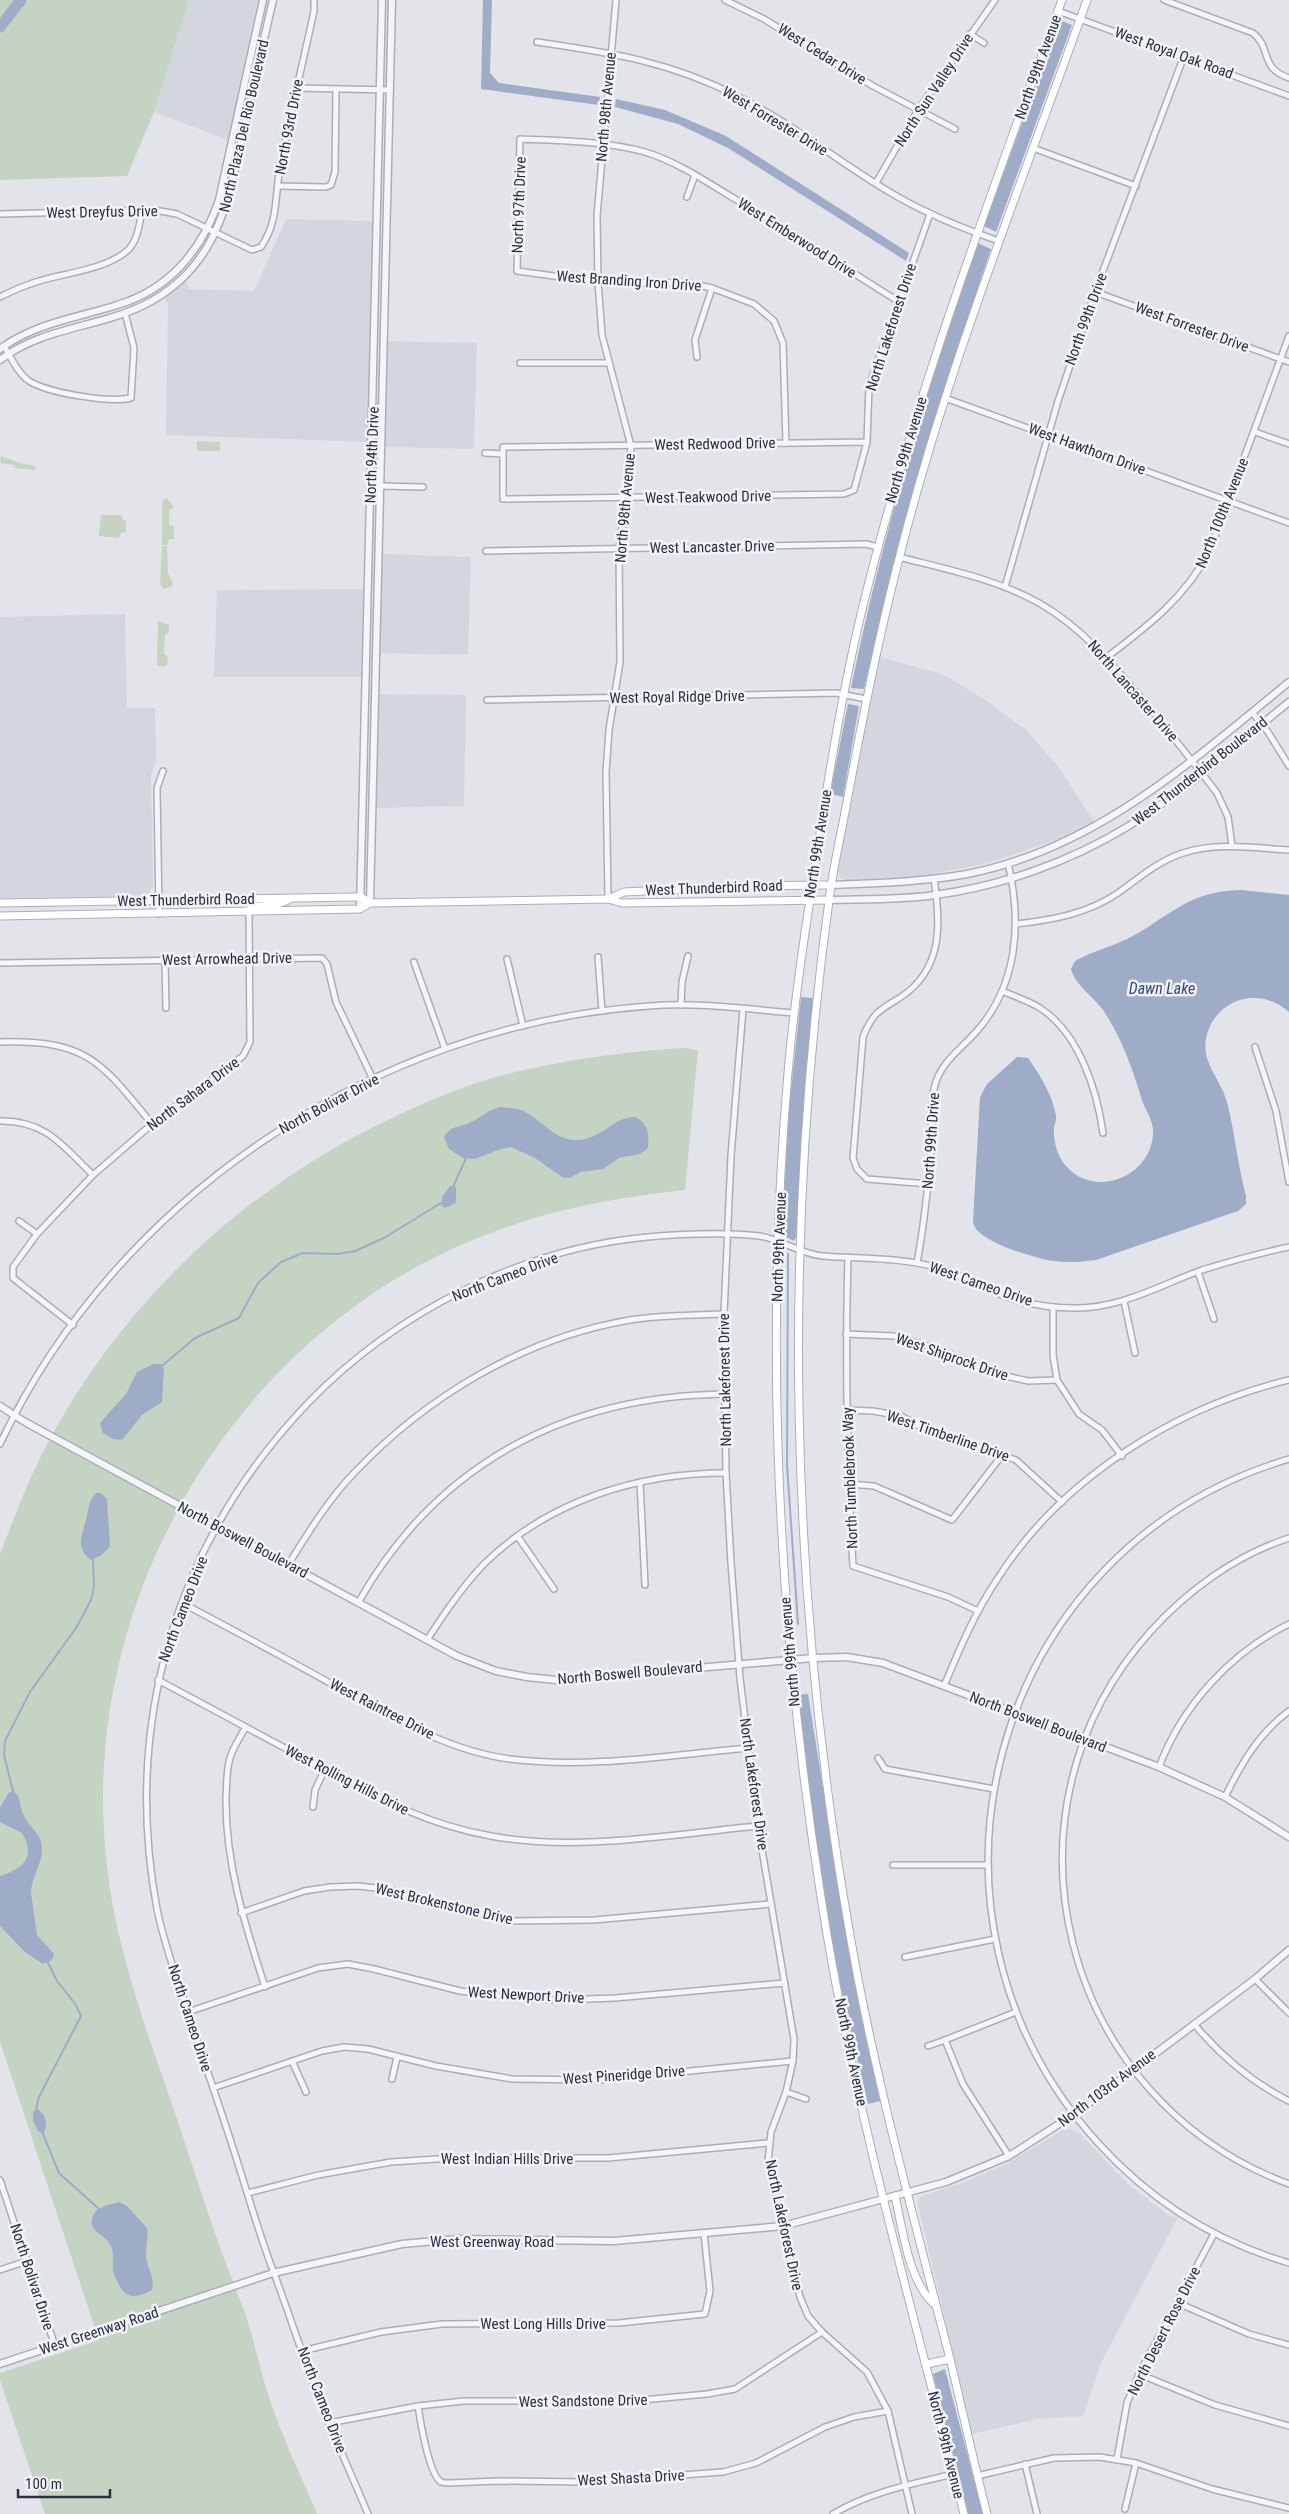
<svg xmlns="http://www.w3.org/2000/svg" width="1289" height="2514" font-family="'Roboto Condensed',sans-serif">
  <rect width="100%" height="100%" fill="#e2e4ea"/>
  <!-- built -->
  <g fill="#d4d6de">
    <polygon points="189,0 258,0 228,140 154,112"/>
    <polygon points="286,219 373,221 369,442 166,435 168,304 165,298 186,280 189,289 254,291"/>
    <polygon points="388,341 477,343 474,449 385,447"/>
    <polygon points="382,554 471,557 468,655 380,653"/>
    <polygon points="365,589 363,677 214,677 217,590"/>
    <polygon points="125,614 127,708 155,708 156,761 151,775 153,887 148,894 139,896 0,898 0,617"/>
    <polygon points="880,657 944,675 987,701 1026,730 1060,769 1094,822 1056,840 984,864 921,876 849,880 841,879 837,869 843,834"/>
    <polygon points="379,694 466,695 464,806 376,808"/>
    <polygon points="1071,2129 1080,2134 1130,2186 1170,2216 1178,2217 1101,2363 1083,2416 1037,2419 972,2434 917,2201 921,2196 962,2183 1004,2165 1063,2130"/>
  </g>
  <!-- green -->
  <g fill="#c5d3c3">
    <polygon points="0,0 189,0 154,112 127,176 0,180"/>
    <polygon points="197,441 220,442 220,451 197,451"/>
    <polygon points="1,456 19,463 35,466 36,470 14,468 15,465 0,463"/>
    <polygon points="167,498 174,508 169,510 169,525 174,527 174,539 169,539 167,545 162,545 162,505 163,500"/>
    <polygon points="101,515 121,515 123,520 126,521 126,532 121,533 119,538 99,536"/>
    <path d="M162,546H167L168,573C170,579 172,579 173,586L164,589L160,585Z"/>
    <polygon points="158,621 169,625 169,632 165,635 164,654 168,657 167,665 161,667 157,665"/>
    <path d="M684,1048L698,1050L685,1190C620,1197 557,1208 496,1231C240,1323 75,1598 107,1866C117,1958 153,2046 182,2134C200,2189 219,2248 240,2300C253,2331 258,2365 269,2397C282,2437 301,2475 317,2514H45L0,2380V2373L99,2340L0,2042V1554C15,1516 29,1477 49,1441C125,1299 248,1185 394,1117C426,1102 458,1088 492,1078C555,1061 619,1052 684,1048Z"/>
  </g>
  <!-- water -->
  <g fill="#9eacc8">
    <polygon points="483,0 492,0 490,73 499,83 600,97 599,105 481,89"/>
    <polygon points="1062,21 1072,25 996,232 984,226 1059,23"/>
    <polygon points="616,99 665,110 726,136 909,253 906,261 728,148 678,124 615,107"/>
    <path d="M978,243L991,249C941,394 898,540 864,689L851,688C882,536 926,389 978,243Z"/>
    <polygon points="848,704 859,706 843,797 830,794"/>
    <path d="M1241,890L1289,895V1012C1276,1000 1258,995 1240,1000C1227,1004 1217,1013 1211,1024C1194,1060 1220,1073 1228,1106C1235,1135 1238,1166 1246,1196V1204L1238,1211L1096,1260C1081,1262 1067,1263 1053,1261C1035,1258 973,1241 973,1221L980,1097L987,1084L1017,1057L1028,1058C1040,1075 1053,1096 1056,1116C1057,1119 1055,1123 1054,1127C1053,1140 1057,1156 1066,1166C1095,1199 1150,1177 1153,1135C1154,1120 1146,1112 1142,1100C1132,1068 1122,1038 1103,1010C1093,996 1075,985 1071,969L1075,961C1093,951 1113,946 1131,937C1173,914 1189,891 1241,890Z"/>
    <polygon points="801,997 814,998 796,1237 794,1241 782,1235 789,1109"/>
    <path d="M500,1107C510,1108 521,1108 529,1114C545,1124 555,1139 575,1140C601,1141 612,1117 635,1117C649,1123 649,1135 648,1148L640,1154L619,1158L603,1169L581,1172L570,1178L562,1177L535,1158L511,1147L498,1150L475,1159L463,1158L449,1149L444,1137C454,1123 459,1129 471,1122C483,1117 485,1111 500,1107Z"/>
    <polygon points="450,1186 456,1187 456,1203 445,1208 441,1205 442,1197"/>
    <polygon points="153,1364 161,1364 164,1369 162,1402 142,1415 122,1440 113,1439 103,1433 100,1423 126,1394 137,1372"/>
    <path d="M96,1493H101L107,1499L110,1546L102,1555L91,1560C73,1547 84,1532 87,1515C89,1506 89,1500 96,1493Z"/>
    <polygon points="808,1694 844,1921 881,2101 868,2104 844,2002 827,1915 814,1834 797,1695"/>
    <path d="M14,1791C22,1798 19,1807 24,1816C28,1825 36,1830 40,1839C48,1857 31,1875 31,1893L37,1935L54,1954L52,1960L43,1964L25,1952L0,1926V1876C22,1869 37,1858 22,1833L0,1822V1808L9,1792Z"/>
    <path d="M38,2109C46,2115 49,2126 43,2134L38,2131L33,2121V2112Z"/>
    <path d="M119,2202L127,2206L147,2228C149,2238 145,2248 146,2258C148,2270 155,2277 152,2290C137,2298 126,2300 118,2283C116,2279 113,2274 113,2269C112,2259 115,2251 109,2243C102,2232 87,2231 93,2216C96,2206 111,2205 119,2202Z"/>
    <polygon points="945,2369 983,2514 967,2514 933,2374"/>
  </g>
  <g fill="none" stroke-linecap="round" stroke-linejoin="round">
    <!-- stream -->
    <g stroke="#9eacc8" stroke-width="2">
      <polyline points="453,1187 466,1158"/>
      <polyline points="788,1254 787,1465 798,1624"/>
      <polyline points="163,1365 195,1338 239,1318 258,1283 281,1262 303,1253 338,1254 355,1251 384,1238 441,1203"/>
      <polyline points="13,1791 4,1755 5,1741 30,1692 76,1628 91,1600 94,1587 93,1559"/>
      <polyline points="36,2109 39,2097 81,2016 76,2005 57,1981 47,1961"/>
      <polyline points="43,2134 59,2173 99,2209"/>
    </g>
    <!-- river -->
    <polyline stroke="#9eacc8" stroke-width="11" points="0,27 21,0"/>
    <!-- minor casing -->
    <g stroke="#abaeb7" stroke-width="8">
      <g id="minor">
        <polyline points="725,0 764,19 873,86 955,129"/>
        <path d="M1164,0L1253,33C1272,48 1259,68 1289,78"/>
        <polyline points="1058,11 1289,96"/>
        <polyline points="970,34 984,43"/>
        <path d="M537,42C611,53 669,61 737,96C794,124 843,166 898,197C930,215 964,229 999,241"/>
        <polyline points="297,88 390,90"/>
        <polyline points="1033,148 1136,186"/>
        <polyline points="876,183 918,110 995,0"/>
        <polyline points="278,186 326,187 331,185 335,172 336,89"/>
        <polyline points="687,197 695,175"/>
        <path d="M0,214L154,210L177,214L252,250L261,247C280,219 274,193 281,162C291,112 303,62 314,11V0"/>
        <polyline points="1095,292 1289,362"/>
        <path d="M0,297C12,291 26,285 39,281C65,273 109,269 129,249C138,239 140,222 142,209"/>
        <path d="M4,346C11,358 18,373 29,381C48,393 109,403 131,398L134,348L125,313"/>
        <polyline points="697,357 695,340 712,288"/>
        <polyline points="520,363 609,363"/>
        <polyline points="945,398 1289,523"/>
        <polyline points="1255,432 1289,444"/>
        <polyline points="867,442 503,447 503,499 844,494 854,490 867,442 869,386 930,214"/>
        <path d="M786,443L783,343L774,321L754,304L712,288L687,283L598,282L517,271L520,139C562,141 605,141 645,152C675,161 704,180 730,196C787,229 841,266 898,301"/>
        <polyline points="485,453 503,454"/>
        <polyline points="380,486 423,487"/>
        <polyline points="486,551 866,544 878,547"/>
        <path d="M899,557C946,569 996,579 1039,603C1083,628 1114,666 1146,704C1170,733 1194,763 1217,793L1228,817L1232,846"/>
        <polyline points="1005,587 1058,401 1095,292 1184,56"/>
        <path d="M1107,657C1148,626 1186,597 1210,550L1289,336"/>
        <polyline points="487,700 836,693 866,699"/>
        <polyline points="1252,712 1268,732 1289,766"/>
        <polyline points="608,899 606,772 609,730 620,662 619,548 627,498 631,446 602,335 598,282 597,216 616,0"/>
        <polyline points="159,914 157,788 163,771"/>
        <path d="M1016,924C1052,920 1087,914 1118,893C1138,879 1158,861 1183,853C1218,842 1253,848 1289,850"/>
        <polyline points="598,957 602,1011"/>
        <polyline points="507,959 523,1026"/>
        <polyline points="165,960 166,1008"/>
        <polyline points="414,962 445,1049"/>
        <polyline points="0,963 322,958 327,964 336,1002 373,1079"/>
        <path d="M1002,991C1014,996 1029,1001 1040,1008C1079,1033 1097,1090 1103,1133"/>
        <polyline points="681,1005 682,982 688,956"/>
        <polyline points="743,1009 731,1156 724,1314 726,1473 731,1563 740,1678 758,1826 794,2039 793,2061 786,2092 771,2132 768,2162 800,2297 808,2316 822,2332 867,2372 888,2411 912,2514"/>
        <path d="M0,1042C86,1040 100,1060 152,1124"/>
        <polyline points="1255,1047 1276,1111 1289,1182"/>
        <path d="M0,1121C45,1120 63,1146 93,1175"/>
        <path d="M929,1184L867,1179L857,1169L853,1158L863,1037C873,1012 879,1011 901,997C943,969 941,924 934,879"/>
        <polyline points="19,1221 37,1234"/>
        <path d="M848,1257C845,1360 847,1463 853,1566L948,1597L978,1611"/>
        <path d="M917,1263C924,1225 928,1188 931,1149C932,1131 930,1102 935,1085C941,1062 961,1049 976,1032C1018,985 1022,922 1008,863"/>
        <polyline points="1198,1272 1214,1319"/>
        <polyline points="1124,1301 1135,1353"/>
        <polyline points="1053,1307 1053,1355 1057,1380 1079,1414 1102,1430 1122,1456"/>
        <polyline points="73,1325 13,1278 13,1267 37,1234 93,1175 152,1124 243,1056 250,1042 249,912"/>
        <polyline points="846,1334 894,1336 928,1346 1002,1375 1028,1381 1057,1380"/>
        <polyline points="848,1410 873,1411 901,1416 921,1427 1016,1460 1062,1502"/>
        <path d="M0,1444C117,1196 376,1025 649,1006C697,1002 746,1009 794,1013"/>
        <path d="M1289,1459C990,1547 890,1915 1099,2144C1151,2201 1214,2241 1289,2263"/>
        <polyline points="640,1482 645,1585"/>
        <polyline points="848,1484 874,1486 952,1520 1003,1454"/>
        <polyline points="518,1537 554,1589"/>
        <path d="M1289,1538C1236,1555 1187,1591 1151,1631C987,1812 1061,2100 1289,2184"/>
        <path d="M288,1565C308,1533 328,1500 354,1473C427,1396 524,1338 630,1320C661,1315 693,1315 724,1314"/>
        <path d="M182,1603C235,1631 287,1659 339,1688C393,1717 448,1751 510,1759C589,1769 669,1755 748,1748"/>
        <path d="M358,1603C437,1463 566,1396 725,1394"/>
        <path d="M427,1640C444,1614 462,1587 484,1564C548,1501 638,1473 726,1473"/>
        <path d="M158,1680C213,1710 269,1739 324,1769C380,1799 428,1825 491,1836C576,1852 673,1834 758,1826"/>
        <path d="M944,1686C960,1648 975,1612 998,1578C1062,1478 1176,1407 1289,1380"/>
        <path d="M245,1728C241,1736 234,1746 231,1755C226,1768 227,1783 226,1797C225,1863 245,1925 265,1987"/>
        <polyline points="878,1758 885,1769 994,1789"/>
        <path d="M1159,1767C1182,1706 1230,1653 1289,1624"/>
        <path d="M1225,1797C1241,1764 1259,1733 1289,1711"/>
        <polyline points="313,1807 315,1790 325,1769"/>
        <polyline points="893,1865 988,1865"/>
        <polyline points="241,1913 304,1891 330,1887 357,1886 386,1889 507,1921 594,1920 771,1904"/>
        <polyline points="905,1957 995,1939"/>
        <polyline points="1255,1979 1289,2013"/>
        <polyline points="188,2012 318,1968 348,1964 374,1969 460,1991 504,1997 560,2000 615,1998 785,1983"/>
        <path d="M1194,2024C1221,2056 1251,2082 1289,2101"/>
        <polyline points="928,2046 945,2040"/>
        <polyline points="292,2061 306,2092"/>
        <polyline points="392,2079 397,2057"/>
        <polyline points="213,2088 322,2051 344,2047 368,2049 436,2066 512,2079 599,2080 793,2061"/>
        <polyline points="786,2092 806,2099"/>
        <polyline points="1009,2156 963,2084 945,2040 1016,2012"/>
        <polyline points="0,2180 55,2346"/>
        <polyline points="248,2193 318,2175 391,2162 452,2158 608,2158 768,2143"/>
        <polyline points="0,2270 27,2261"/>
        <polyline points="1178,2303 1249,2334 1289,2345"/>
        <polyline points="302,2351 381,2332 442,2324 619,2323 705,2314 710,2291 704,2233"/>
        <polyline points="1139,2374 1215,2405 1289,2426"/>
        <path d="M418,2406C420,2420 429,2475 441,2482C444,2483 447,2483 449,2483L498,2481L585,2482L723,2472L756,2463L825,2427L854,2417L888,2411"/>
        <polyline points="329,2423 418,2406 464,2401 631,2401 707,2394 735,2389 822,2332"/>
        <polyline points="1117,2459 1127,2403 1139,2374 1214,2234"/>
        <polyline points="1025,2464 1037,2514"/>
        <polyline points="977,2476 1054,2458 1100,2457 1136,2463 1212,2489 1289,2508"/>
        <polyline points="1125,2509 1136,2463"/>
        <path d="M368,2514C355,2483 341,2452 328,2421C308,2372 292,2322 274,2273C258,2232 246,2187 232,2145C216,2095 198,2045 182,1995C173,1967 163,1939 157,1909C122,1722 177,1539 309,1402C396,1312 521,1249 647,1237C683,1234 722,1232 759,1236C781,1239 800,1254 823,1256C861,1259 898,1257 935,1267C960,1274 983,1288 1007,1297C1028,1304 1052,1308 1074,1308C1120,1309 1160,1285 1202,1270C1231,1261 1260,1253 1289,1247"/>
        <path d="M833,2514C870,2492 912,2484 954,2474"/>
      </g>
    </g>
    <!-- tertiary casing -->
    <g stroke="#abaeb7" stroke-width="9">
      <g id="tertiary">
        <path d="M0,349C35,323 77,318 117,305C169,290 202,250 219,200L263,0"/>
        <path d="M0,360C43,327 97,328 144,305C218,268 228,202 244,129C253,86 263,43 273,0"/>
        <path d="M831,885C877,883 922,882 967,874C1095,849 1191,762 1289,682"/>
        <path d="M829,900C865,899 900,900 935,895C1002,886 1069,862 1127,827C1184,792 1237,744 1289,702"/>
        <polyline points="370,903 392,0"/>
        <polyline points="360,909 382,0"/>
        <polyline points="0,1406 25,1422 457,1656 496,1671 527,1677 556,1680 813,1658 847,1657 883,1663 1159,1767 1225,1797 1289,1837"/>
        <polyline points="0,2364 273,2273 402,2244 458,2239 614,2241 783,2226 946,2182 1009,2156 1073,2115 1255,1979 1289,1950"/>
      </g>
    </g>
    <!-- secondary casing -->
    <g stroke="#abaeb7" stroke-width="9">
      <g id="secondary">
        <polyline points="609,899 624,892 746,886 831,885"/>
        <polyline points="0,903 354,897 361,897 370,903"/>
        <polyline points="249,912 251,907 278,904 288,900"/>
        <polyline points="0,916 360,909 370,903 608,899 622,903 829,900"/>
        <path d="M895,2196C903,2230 908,2280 934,2304"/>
        <polyline points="927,2364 950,2359"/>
        <path d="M964,2514C913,2310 853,2106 821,1897C778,1624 764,1348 788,1073C794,1004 804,936 815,868C827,783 841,698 861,614C912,404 988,202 1062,0"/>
        <path d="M987,2514C974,2464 963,2413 951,2363C915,2221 875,2080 850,1935C789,1591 782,1239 830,893C835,858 843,825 849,791C864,710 880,630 901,551C949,362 1022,183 1087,0"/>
      </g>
    </g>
    <!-- minor -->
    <use href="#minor" stroke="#f4f5f8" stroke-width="5"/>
    <!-- tertiary -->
    <use href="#tertiary" stroke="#f4f5f8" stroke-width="6"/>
    <!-- secondary -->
    <use href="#secondary" stroke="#fff" stroke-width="7"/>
  </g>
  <g text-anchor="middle" stroke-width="5" stroke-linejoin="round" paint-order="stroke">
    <!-- street labels -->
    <g font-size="15" fill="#2a2f41" stroke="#f1f3f7">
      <text transform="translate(1174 53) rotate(20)" y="5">West Royal Oak Road</text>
      <text transform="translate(822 54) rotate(32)" y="5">West Cedar Drive</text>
      <text transform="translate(1038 67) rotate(-70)" y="5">North 99th Avenue</text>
      <text transform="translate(934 90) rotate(-57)" y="5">North Sun Valley Drive</text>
      <text transform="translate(606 107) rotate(-85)" y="5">North 98th Avenue</text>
      <text transform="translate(775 121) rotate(31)" y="5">West Forrester Drive</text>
      <text transform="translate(244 126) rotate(-77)" y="5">North Plaza Del Rio Boulevard</text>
      <text transform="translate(289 127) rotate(-79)" y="5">North 93rd Drive</text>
      <text transform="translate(519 205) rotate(-88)" y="5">North 97th Drive</text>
      <text transform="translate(102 212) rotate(-1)" y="5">West Dreyfus Drive</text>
      <text transform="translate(797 238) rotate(32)" y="5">West Emberwood Drive</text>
      <text transform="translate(629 281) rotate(4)" y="5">West Branding Iron Drive</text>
      <text transform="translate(1086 319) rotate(-70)" y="5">North 99th Drive</text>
      <text transform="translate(891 327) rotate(-72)" y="5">North Lakeforest Drive</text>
      <text transform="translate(1192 327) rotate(20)" y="5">West Forrester Drive</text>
      <text transform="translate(715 444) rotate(-1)" y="5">West Redwood Drive</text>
      <text transform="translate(1087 449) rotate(20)" y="5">West Hawthorn Drive</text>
      <text transform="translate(906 450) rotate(-73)" y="5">North 99th Avenue</text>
      <text transform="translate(372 455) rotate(-88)" y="5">North 94th Drive</text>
      <text transform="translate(708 497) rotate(-1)" y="5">West Teakwood Drive</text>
      <text transform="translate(625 508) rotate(-85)" y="5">North 98th Avenue</text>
      <text transform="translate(1222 513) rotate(-68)" y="5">North 100th Avenue</text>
      <text transform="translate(712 547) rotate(-1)" y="5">West Lancaster Drive</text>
      <text transform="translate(1133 691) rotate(49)" y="5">North Lancaster Drive</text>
      <text transform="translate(677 697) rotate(-1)" y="5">West Royal Ridge Drive</text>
      <text transform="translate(1200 771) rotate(-38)" y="5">West Thunderbird Boulevard</text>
      <text transform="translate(818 844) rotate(-81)" y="5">North 99th Avenue</text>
      <text transform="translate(714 888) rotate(-2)" y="5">West Thunderbird Road</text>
      <text transform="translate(186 900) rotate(-1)" y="5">West Thunderbird Road</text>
      <text transform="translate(227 959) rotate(-1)" y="5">West Arrowhead Drive</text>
      <text transform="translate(193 1094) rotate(-37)" y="5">North Sahara Drive</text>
      <text transform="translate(329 1104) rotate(-28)" y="5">North Bolivar Drive</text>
      <text transform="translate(931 1141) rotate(-86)" y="5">North 99th Drive</text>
      <text transform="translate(779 1247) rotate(-88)" y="5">North 99th Avenue</text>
      <text transform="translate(505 1277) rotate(-21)" y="5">North Cameo Drive</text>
      <text transform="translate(981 1284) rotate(19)" y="5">West Cameo Drive</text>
      <text transform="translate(952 1357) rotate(19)" y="5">West Shiprock Drive</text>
      <text transform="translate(725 1380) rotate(-91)" y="5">North Lakeforest Drive</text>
      <text transform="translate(948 1436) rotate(19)" y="5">West Timberline Drive</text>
      <text transform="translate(850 1478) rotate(-92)" y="5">North Tumblebrook Way</text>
      <text transform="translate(243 1540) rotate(28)" y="5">North Boswell Boulevard</text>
      <text transform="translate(183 1609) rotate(-69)" y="5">North Cameo Drive</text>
      <text transform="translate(790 1652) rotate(-95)" y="5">North 99th Avenue</text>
      <text transform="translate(630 1673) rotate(-5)" y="5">North Boswell Boulevard</text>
      <text transform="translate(382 1709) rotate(27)" y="5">West Raintree Drive</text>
      <text transform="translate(1038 1722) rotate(21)" y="5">North Boswell Boulevard</text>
      <text transform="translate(347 1780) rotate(27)" y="5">West Rolling Hills Drive</text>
      <text transform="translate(754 1784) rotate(82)" y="5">North Lakeforest Drive</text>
      <text transform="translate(444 1904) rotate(13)" y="5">West Brokenstone Drive</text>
      <text transform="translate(526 1995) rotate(3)" y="5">West Newport Drive</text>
      <text transform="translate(190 2018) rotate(72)" y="5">North Cameo Drive</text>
      <text transform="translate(851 2052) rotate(78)" y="5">North 99th Avenue</text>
      <text transform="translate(624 2075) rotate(-4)" y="5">West Pineridge Drive</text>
      <text transform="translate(1107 2088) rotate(-37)" y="5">North 103rd Avenue</text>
      <text x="507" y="2164">West Indian Hills Drive</text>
      <text transform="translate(784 2225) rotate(78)" y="5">North Lakeforest Drive</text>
      <text x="492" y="2247">West Greenway Road</text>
      <text transform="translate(32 2277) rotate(72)" y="5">North Bolivar Drive</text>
      <text x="543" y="2329">West Long Hills Drive</text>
      <text transform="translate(99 2331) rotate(-18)" y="5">West Greenway Road</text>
      <text transform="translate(1164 2331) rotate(-63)" y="5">North Desert Rose Drive</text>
      <text transform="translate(322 2400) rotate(69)" y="5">North Cameo Drive</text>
      <text transform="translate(583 2401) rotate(-1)" y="5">West Sandstone Drive</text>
      <text transform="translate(946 2445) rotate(76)" y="5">North 99th Avenue</text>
      <text transform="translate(631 2478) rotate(-3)" y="5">West Shasta Drive</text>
    </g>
    <!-- water labels -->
    <g font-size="16" font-style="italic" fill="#364873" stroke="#f1f3f7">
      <text x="1162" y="994">Dawn Lake</text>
    </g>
  </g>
  <!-- scale -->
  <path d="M18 2489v8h92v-8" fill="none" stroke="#2a2f41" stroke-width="2.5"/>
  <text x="25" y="2489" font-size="15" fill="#2a2f41" stroke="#f1f3f7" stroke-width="4" paint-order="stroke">100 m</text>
</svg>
